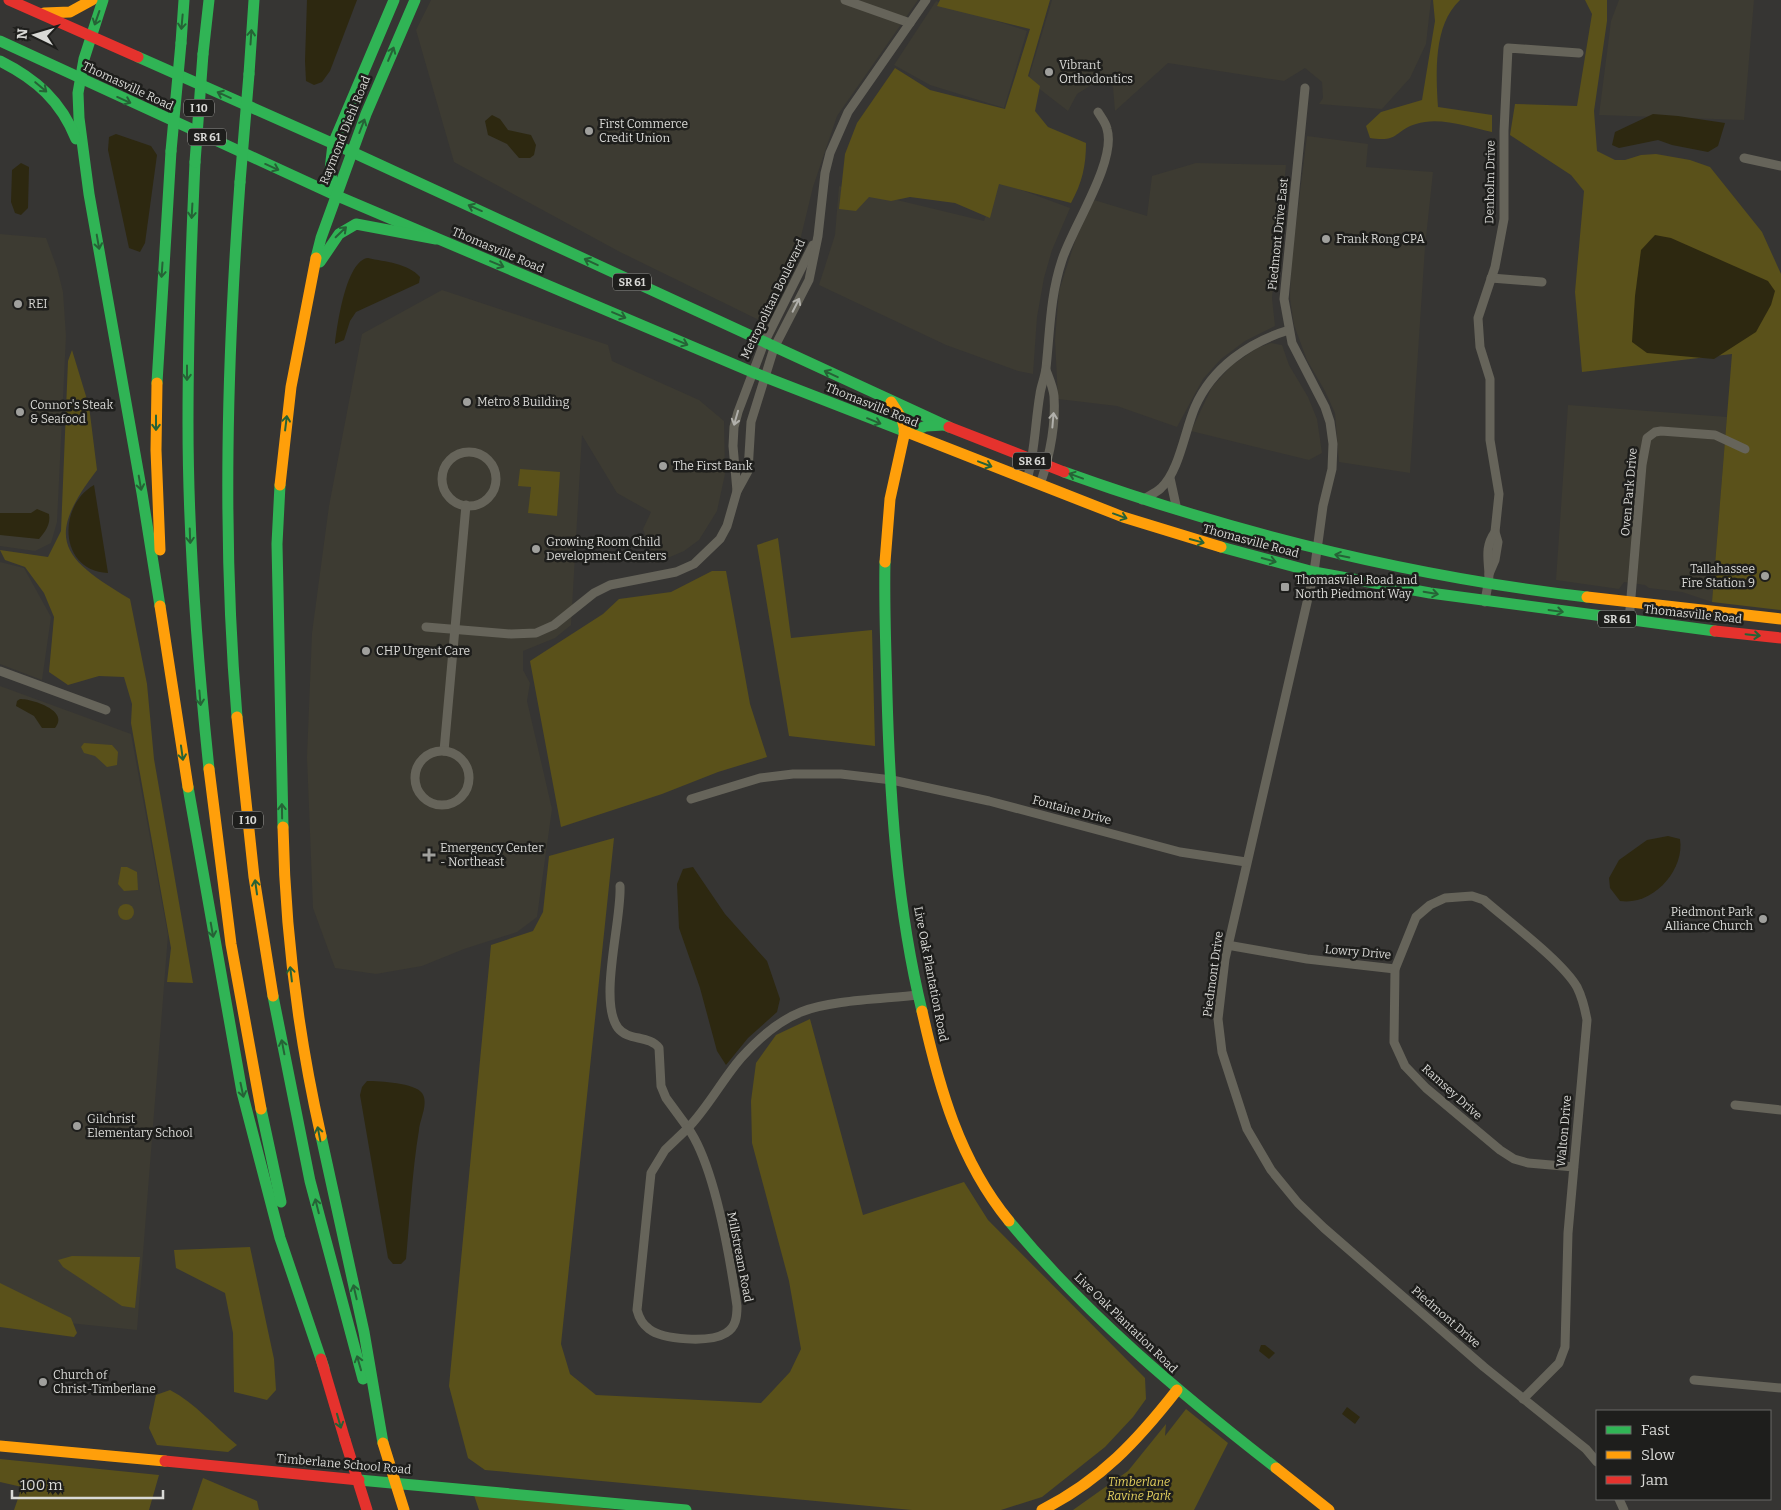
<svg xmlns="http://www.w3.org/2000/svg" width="1781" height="1510" font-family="Bitter,serif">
  <rect width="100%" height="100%" fill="#363533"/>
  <!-- built -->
  <g fill="#3d3b32">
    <polygon points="431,0 918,0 837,116 813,187 797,253 779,294 761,321 620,252 454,162 416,30"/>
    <polygon points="1052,0 1431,0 1426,44 1410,78 1382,109 1319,104 1323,98 1322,82 1305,68 1284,81 1168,63 1115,111 1113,87 1105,82 1096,82 1077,94 1068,111 1028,80"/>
    <polygon points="1619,0 1754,0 1744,120 1599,115 1611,21"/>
    <polygon points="936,1 1027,31 1004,108 930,85 894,65"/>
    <polygon points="1307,136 1368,144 1366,167 1433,172 1425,247 1410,473 1339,462 1335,413 1325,391 1307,360 1294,325 1290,298 1291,264"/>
    <polygon points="1196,163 1286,165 1272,298 1275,326 1245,341 1221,359 1203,379 1177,427 1117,406 1058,399 1055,340 1059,291 1076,238 1094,200 1147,216 1152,176"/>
    <polygon points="997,181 1070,208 1052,250 1044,278 1037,317 1033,374 1018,371 946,345 819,285 835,235 839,186 984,221"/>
    <polygon points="0,234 46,238 57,268 63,292 66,336 57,522 51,543 35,551 0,546"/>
    <polygon points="442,290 608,345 612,361 699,400 724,421 725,474 717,511 699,540 684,551 656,563 643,529 651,512 617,493 582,435 571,625 555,638 523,651 523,670 530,683 527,701 552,809 537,917 517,932 464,949 422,966 376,974 335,968 313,908 307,757 312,633 329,506 362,334"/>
    <polygon points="1271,343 1282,345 1289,365 1308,397 1317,419 1322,453 1309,460 1191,431 1212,387 1231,366 1257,348"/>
    <polygon points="1568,405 1727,417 1712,602 1682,592 1649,588 1645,585 1624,582 1619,589 1556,580"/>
    <polygon points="0,562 24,568 51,617 42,680 0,664"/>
    <polygon points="0,686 131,734 168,935 137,1330 0,1316"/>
  </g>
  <!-- green -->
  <g fill="#5a511a">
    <path d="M940,0H1050L1028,76L1040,86L1035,111L1048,127L1086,143C1086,166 1082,183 1071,203L999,184L990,218L955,203L910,197L891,201L869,197L856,211L839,209L845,154L857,123L895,68L930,90L1005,109L1030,29L937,6Z"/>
    <path d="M1433,0H1460C1433,25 1436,73 1438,107L1492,115V132C1469,127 1439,116 1416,124C1395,130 1399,143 1370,138L1366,126L1381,112L1422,100L1435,21Z"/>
    <polygon points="1585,0 1607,0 1607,21 1594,111 1597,151 1615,160 1625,160 1641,155 1656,154 1690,160 1710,167 1762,232 1781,274 1781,610 1712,602 1732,354 1582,372 1575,292 1584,191 1571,175 1510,135 1515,104 1577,106 1592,14"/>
    <path d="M72,350L89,406L97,470C44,539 61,558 130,599L147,684L154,759L193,983L167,982L171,948L131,723L132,704L124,677L99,676L68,685L49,672L54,617L44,593L25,567L5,560L0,550L48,557L61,531L68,361Z"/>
    <polygon points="520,469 560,472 557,516 528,513 531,487 518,486"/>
    <polygon points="778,538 791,638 872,630 875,746 789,736 757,545"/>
    <polygon points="712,571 726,571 750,704 767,757 718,772 662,794 561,827 530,661 603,614 619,599 671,592"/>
    <polygon points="84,743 112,745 118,752 117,765 107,767 95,756 84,753 81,747"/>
    <polygon points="614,838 561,1344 570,1374 596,1395 761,1403 790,1372 801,1349 789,1281 752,1143 751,1101 756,1063 776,1035 810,1019 863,1215 964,1182 988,1220 1145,1378 1146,1399 1133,1417 1105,1447 1042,1497 1001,1510 912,1510 485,1470 468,1458 449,1386 491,945 533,931 543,912 549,856"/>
    <polygon points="121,867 127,867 137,872 138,890 124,891 118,884"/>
    <circle cx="126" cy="912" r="8"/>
    <polygon points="250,1247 274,1359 276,1390 267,1400 234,1392 233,1333 225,1293 176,1268 174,1250"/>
    <polygon points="72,1256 140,1257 135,1308 122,1306 63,1267 58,1260"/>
    <polygon points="0,1283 71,1318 77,1333 74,1337 0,1327"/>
    <path d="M170,1390C195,1403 215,1427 237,1445L228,1452L157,1445L149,1428L156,1395Z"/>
    <polygon points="1186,1409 1228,1443 1194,1510 1073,1510 1128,1471 1166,1424 1165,1436"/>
    <polygon points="0,1459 159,1475 149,1510 14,1510 22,1487 0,1482"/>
    <polygon points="203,1478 257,1501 259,1510 192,1510"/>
    <polygon points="485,1494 617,1510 479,1510 474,1495"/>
  </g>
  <!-- water -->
  <g fill="#2d2810">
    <polygon points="307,0 357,0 330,71 322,82 314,85 306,81 305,61"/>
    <polygon points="1653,114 1678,116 1725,123 1718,146 1708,152 1672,145 1658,140 1619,148 1612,145 1615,132"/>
    <polygon points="492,115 500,119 508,130 531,135 536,145 534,155 530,158 519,158 507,144 488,135 485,121"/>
    <polygon points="116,134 151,146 157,155 145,243 140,252 129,248 108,150 109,137"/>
    <polygon points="21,163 29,167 28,208 21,215 15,213 11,202 12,170"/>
    <polygon points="1655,235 1671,238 1768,281 1775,291 1771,305 1756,332 1714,359 1647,353 1632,342 1635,296 1641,250"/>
    <path d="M368,258C385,262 408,263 420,277L419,283L356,312L350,321L344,340L335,344C337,326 346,260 368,258Z"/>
    <path d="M94,485L108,573C59,571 57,506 94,485Z"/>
    <path d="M37,509L49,514C51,524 45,532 39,539L0,535V513H31Z"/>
    <path d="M20,699C33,699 70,711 55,728H42L34,716L16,706L17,701Z"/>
    <path d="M1668,836L1680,839C1685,870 1653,906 1620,901L1610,888L1609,878L1619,860L1647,840Z"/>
    <polygon points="693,867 725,914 767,961 780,999 777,1012 748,1038 726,1065 717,1051 700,988 679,928 677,884 683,869"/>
    <path d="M367,1081C380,1081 415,1083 422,1093C429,1103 420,1119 419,1130C412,1172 410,1216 406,1259L401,1264H393L388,1258L360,1095L362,1087Z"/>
    <polygon points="1261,1345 1265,1345 1275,1353 1269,1359 1259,1351"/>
    <polygon points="1347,1407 1360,1417 1355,1424 1342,1414"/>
  </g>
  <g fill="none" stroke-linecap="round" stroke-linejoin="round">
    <!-- street -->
    <g stroke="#66645a" stroke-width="9">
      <polyline points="845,0 910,23"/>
      <polyline points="1305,88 1284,299 1292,343 1325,407 1330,422 1333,444 1332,469 1323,506 1314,572 1225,959 1218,1019 1222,1052 1247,1129 1271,1170 1298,1203 1324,1228 1484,1367 1586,1449 1597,1462"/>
      <polyline points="1744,158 1781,166"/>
      <polyline points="1491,278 1542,282"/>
      <circle cx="469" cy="479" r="27"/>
      <polyline points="1170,478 1177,510"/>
      <path d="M1027,480C1035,452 1035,423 1040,394C1041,386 1045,377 1046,368C1050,331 1050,296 1062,260C1072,228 1117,161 1107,129C1106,123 1101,117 1098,112"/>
      <path d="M1040,485C1049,458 1056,425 1054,396C1053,387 1049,378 1046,370"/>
      <polyline points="737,491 733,446 734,427 738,412 764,343 813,245"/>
      <path d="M1142,500C1148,496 1156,493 1161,488C1179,472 1185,430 1195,407C1212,368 1249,342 1289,330"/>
      <polyline points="1489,574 1495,560 1498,542 1495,532 1499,494 1490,440 1490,379 1480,347 1478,318 1495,267 1504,219 1504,131 1508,48 1579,53"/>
      <path d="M1485,602C1486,593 1489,583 1489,574C1488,557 1485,546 1495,532"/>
      <polyline points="1629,621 1642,465 1647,438 1655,432 1661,431 1715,435 1745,449"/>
      <polyline points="426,627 511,634 536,633 554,625 594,593 610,585 676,572 694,564 720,539 727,526 737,491 748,471 751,422 774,348 809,280 818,236 825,173 830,153 848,112 926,0"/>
      <polyline points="0,671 106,710"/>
      <polyline points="444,751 466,505"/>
      <circle cx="442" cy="778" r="27"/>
      <polyline points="691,799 760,778 793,774 841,774 892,780 989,801 1180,852 1246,862"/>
      <path d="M620,886C622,919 598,1001 618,1028C628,1041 649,1035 659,1048L661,1086L666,1098L688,1128C709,1106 722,1080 741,1058C758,1039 778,1021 801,1012C830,1000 885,999 918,995"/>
      <polyline points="1227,945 1307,959 1395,969"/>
      <polyline points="1735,1105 1781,1110"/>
      <path d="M688,1128C715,1166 730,1258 737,1306C737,1317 736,1327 726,1333C710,1343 663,1340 649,1329C642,1324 639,1318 637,1310L651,1173L665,1150Z"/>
      <polyline points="1694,1380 1781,1388"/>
      <path d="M1523,1399L1559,1363L1565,1347L1568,1233L1587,1020C1585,1009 1582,997 1577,987C1562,961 1509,922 1484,900L1472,896L1445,898L1430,905L1416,917L1395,969L1394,1042L1405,1066L1426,1088L1500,1150L1514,1159L1528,1163L1574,1167"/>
      <polyline points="1619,1499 1624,1510"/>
    </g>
    <!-- fast -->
    <g stroke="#30b455" stroke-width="11">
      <polyline points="103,0 84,59 78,93 79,118 89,194 142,493 160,606"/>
      <polyline points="0,41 335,195"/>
      <polyline points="181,43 184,0"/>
      <polyline points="203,54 209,0"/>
      <polyline points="138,57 352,152"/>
      <path d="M0,61C36,79 61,101 76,139"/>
      <polyline points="249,74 254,0"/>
      <polyline points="352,152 949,427"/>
      <path d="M195,162C191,249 188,336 188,423C188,538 197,654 209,769"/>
      <polyline points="335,195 752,372 904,431"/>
      <polyline points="335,195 330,170 333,144 394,0"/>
      <polyline points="316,258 321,238 366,114 415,0"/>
      <polyline points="320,262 339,234 356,224 436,239"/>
      <polyline points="157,383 171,151"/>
      <polyline points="906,434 926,426 944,425"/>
      <path d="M1064,472C1234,533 1407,576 1587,597"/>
      <polyline points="280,485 277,544 283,827"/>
      <polyline points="1221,547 1314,572 1430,593 1715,631"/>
      <path d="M885,562C884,606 886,650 887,695C890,801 897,908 922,1011"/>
      <path d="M237,717C222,538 227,361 240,182"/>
      <polyline points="188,787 242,1092 280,1238 324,1368"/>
      <polyline points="273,996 310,1181 363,1379"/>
      <polyline points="261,1109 281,1202"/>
      <polyline points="321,1136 364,1332 383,1443"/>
      <path d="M1009,1221C1086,1315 1181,1394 1276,1468"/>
      <polyline points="359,1480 686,1510"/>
    </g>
    <!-- slow -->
    <g stroke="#ff9f0a" stroke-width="11">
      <polyline points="44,13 70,12 92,0"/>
      <polyline points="157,383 156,450 160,550"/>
      <polyline points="904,431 1123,517 1221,547"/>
      <polyline points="280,485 291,387 316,258"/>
      <polyline points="885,562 890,499 905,431 902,419 891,402"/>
      <polyline points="1587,597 1781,619"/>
      <polyline points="160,606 188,787"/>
      <polyline points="237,717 254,877 273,996"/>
      <polyline points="209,769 231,944 261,1109"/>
      <path d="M283,827C285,932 298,1034 321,1136"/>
      <path d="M922,1011C939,1087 959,1160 1009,1221"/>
      <polyline points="0,1446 165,1461"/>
      <polyline points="1276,1468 1329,1510"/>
      <path d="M1042,1510C1101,1480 1137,1441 1177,1390"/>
    </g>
    <!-- jam -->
    <g stroke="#e5322d" stroke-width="11">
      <polyline points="9,0 138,57"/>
      <polyline points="949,427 1064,472"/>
      <polyline points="1715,631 1781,638"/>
      <polyline points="321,1359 345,1440"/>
      <polyline points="165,1461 359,1480"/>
    </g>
    <!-- fast-bridge -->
    <g stroke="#30b455" stroke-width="11">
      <polyline points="171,151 181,43"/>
      <polyline points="195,162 203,54"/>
      <polyline points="240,182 249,74"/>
    </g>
    <!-- slow-bridge -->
    <polyline stroke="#ff9f0a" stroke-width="11" points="383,1443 404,1510"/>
    <!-- jam-bridge -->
    <polyline stroke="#e5322d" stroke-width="11" points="345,1440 367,1510"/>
  </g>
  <!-- one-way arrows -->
  <defs><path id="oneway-shaft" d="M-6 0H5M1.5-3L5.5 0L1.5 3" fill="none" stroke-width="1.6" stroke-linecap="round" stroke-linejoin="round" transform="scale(1.25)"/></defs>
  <g stroke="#266236">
    <use href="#oneway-shaft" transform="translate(97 18) rotate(109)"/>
    <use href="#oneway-shaft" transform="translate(182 22) rotate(95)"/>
    <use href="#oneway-shaft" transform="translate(251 37) rotate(-86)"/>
    <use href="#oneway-shaft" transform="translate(391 54) rotate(-67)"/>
    <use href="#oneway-shaft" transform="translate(41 87) rotate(40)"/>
    <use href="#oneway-shaft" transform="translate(224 95) rotate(-156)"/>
    <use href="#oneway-shaft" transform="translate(124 100) rotate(24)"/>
    <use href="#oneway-shaft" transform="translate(362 126) rotate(-69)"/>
    <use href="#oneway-shaft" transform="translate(272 167) rotate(24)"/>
    <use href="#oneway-shaft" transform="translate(475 208) rotate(-156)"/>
    <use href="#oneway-shaft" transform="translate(192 211) rotate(93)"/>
    <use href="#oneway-shaft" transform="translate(341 232) rotate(-44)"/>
    <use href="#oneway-shaft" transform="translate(98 242) rotate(80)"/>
    <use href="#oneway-shaft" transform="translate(591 262) rotate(-155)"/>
    <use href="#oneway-shaft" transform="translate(497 264) rotate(23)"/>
    <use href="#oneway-shaft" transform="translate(162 270) rotate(94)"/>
    <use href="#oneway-shaft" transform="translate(619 315) rotate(23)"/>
    <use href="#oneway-shaft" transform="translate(681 342) rotate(23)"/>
    <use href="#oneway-shaft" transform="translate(187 373) rotate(90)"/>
    <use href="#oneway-shaft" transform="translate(831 374) rotate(-155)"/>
    <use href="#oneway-shaft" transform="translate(874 421) rotate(22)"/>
    <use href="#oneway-shaft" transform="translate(156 423) rotate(90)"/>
    <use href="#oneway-shaft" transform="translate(286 423) rotate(-83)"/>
    <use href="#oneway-shaft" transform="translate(985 464) rotate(21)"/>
    <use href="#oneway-shaft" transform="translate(1076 476) rotate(-160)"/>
    <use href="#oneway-shaft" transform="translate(140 483) rotate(80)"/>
    <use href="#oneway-shaft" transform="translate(1120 516) rotate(20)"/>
    <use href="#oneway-shaft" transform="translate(190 536) rotate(88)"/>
    <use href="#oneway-shaft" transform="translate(1197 541) rotate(15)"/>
    <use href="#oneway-shaft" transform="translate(1342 556) rotate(-169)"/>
    <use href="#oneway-shaft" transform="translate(1269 560) rotate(15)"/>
    <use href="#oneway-shaft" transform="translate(1431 593) rotate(10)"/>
    <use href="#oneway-shaft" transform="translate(1556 611) rotate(8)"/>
    <use href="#oneway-shaft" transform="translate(1753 635) rotate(6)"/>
    <use href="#oneway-shaft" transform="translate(200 698) rotate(85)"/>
    <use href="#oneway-shaft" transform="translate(182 753) rotate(82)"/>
    <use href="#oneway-shaft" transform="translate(282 811) rotate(-91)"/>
    <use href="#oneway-shaft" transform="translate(256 887) rotate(-98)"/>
    <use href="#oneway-shaft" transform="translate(212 930) rotate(80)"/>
    <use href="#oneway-shaft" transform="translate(291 974) rotate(-97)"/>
    <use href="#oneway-shaft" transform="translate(283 1047) rotate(-101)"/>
    <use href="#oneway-shaft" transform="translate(242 1090) rotate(78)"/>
    <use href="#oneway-shaft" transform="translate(319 1134) rotate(-101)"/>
    <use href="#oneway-shaft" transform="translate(317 1206) rotate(-104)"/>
    <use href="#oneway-shaft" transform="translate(355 1292) rotate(-103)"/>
    <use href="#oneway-shaft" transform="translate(359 1363) rotate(-106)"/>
    <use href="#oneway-shaft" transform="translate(339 1421) rotate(74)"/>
  </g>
  <g stroke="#b1b0ab">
    <use href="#oneway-shaft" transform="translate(796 305) rotate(-63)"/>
    <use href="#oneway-shaft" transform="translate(736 418) rotate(106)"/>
    <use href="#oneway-shaft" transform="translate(1053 420) rotate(-85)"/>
  </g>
  <!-- markers -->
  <g fill="#a0a09d" stroke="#1e1e1c" stroke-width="2">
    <circle cx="1049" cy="72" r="5"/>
    <circle cx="589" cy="131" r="5"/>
    <circle cx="1326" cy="239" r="5"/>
    <circle cx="18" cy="304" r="5"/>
    <circle cx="467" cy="402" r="5"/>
    <circle cx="20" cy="412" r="5"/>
    <circle cx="663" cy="466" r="5"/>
    <circle cx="536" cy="549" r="5"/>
    <circle cx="1765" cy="576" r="5"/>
    <rect x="1280" y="582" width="10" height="10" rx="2.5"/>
    <circle cx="366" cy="651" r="5"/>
    <path d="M426.5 847.5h5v5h5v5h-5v5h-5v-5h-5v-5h5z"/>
    <circle cx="1763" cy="919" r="5"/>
    <circle cx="77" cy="1126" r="5"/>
    <circle cx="43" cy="1382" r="5"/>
  </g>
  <g text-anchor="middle" stroke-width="5" stroke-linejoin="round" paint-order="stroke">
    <!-- shield labels -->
    <g fill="#1e1e1c" stroke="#a1a19e" stroke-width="1">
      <rect x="184" y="99.5" width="30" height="17" rx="4"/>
      <rect x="188" y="128.5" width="38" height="17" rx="4"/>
      <rect x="613" y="273.5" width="38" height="17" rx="4"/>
      <rect x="1013" y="452.5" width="38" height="17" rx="4"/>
      <rect x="1598" y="610.5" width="38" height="17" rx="4"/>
      <rect x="233" y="811.5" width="30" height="17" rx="4"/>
    </g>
    <g font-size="11" font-weight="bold" fill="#d9d9d6">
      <text x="199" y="112">I 10</text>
      <text x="207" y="141">SR 61</text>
      <text x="632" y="286">SR 61</text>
      <text x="1032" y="465">SR 61</text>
      <text x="1617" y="623">SR 61</text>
      <text x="248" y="824">I 10</text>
    </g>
    <!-- poi labels -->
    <g font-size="12" fill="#d9d9d6" stroke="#1e1e1c" text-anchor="start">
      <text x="1059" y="69">Vibrant<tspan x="1059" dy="14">Orthodontics</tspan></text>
      <text x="599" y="128">First Commerce<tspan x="599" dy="14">Credit Union</tspan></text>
      <text x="1336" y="243">Frank Rong CPA</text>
      <text x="28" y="308">REI</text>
      <text x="477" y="406">Metro 8 Building</text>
      <text x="30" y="409">Connor's Steak<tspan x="30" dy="14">&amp; Seafood</tspan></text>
      <text x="673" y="470">The First Bank</text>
      <text x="546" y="546">Growing Room Child<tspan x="546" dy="14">Development Centers</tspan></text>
      <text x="1755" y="573" text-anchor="end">Tallahassee<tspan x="1755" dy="14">Fire Station 9</tspan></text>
      <text x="1295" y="584">Thomasvilel Road and<tspan x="1295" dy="14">North Piedmont Way</tspan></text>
      <text x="376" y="655">CHP Urgent Care</text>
      <text x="440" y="852">Emergency Center<tspan x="440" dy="14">- Northeast</tspan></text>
      <text x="1753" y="916" text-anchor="end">Piedmont Park<tspan x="1753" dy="14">Alliance Church</tspan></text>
      <text x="87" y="1123">Gilchrist<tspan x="87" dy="14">Elementary School</tspan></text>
      <text x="53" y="1379">Church of<tspan x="53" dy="14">Christ-Timberlane</tspan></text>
    </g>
    <!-- street labels -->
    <g font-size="12" fill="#d9d9d6" stroke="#1e1e1c">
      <text transform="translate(128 86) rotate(25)" y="4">Thomasville Road</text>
      <text transform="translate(345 130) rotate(-68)" y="4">Raymond Diehl Road</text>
      <text transform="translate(1490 182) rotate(-89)" y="4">Denholm Drive</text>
      <text transform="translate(1278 234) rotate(-84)" y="4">Piedmont Drive East</text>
      <text transform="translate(498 250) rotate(23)" y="4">Thomasville Road</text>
      <text transform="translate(773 299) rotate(-64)" y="4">Metropolitan Boulevard</text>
      <text transform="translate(872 405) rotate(22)" y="4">Thomasville Road</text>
      <text transform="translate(1629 492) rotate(-85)" y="4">Oven Park Drive</text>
      <text transform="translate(1251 541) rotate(15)" y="4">Thomasville Road</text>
      <text transform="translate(1693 614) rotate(6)" y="4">Thomasville Road</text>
      <text transform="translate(1072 810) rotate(15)" y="4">Fontaine Drive</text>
      <text transform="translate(1358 952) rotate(5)" y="4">Lowry Drive</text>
      <text transform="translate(931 974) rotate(79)" y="4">Live Oak Plantation Road</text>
      <text transform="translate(1213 974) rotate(-82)" y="4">Piedmont Drive</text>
      <text transform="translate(1452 1092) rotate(42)" y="4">Ramsey Drive</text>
      <text transform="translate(1564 1131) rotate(-85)" y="4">Walton Drive</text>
      <text transform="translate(740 1257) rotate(79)" y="4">Millstream Road</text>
      <text transform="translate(1446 1317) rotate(41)" y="4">Piedmont Drive</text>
      <text transform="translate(1126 1323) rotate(44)" y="4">Live Oak Plantation Road</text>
      <text transform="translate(344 1464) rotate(5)" y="4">Timberlane School Road</text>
    </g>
    <!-- park labels -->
    <g font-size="12" font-style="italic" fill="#e4d05e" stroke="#1e1e1c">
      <text x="1139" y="1486">Timberlane<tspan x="1139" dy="14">Ravine Park</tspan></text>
    </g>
  </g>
  <!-- legend -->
  <rect x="1596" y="1410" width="175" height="90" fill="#1e1e1c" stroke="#696966"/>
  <rect x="1606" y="1426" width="25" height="8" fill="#30b455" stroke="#696966"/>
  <text x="1641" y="1435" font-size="15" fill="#d9d9d6">Fast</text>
  <rect x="1606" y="1451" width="25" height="8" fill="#ff9f0a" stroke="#696966"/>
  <text x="1641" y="1460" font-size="15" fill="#d9d9d6">Slow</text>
  <rect x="1606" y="1476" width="25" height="8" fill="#e5322d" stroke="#696966"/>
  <text x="1641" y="1485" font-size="15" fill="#d9d9d6">Jam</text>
  <!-- north arrow -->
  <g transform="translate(35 35) rotate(275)" stroke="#1e1e1c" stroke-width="4" paint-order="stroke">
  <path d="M0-4L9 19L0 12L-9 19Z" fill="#d9d9d6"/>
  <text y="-8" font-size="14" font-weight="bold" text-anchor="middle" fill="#d9d9d6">N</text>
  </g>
  <!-- scale -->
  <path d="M12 1490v8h151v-8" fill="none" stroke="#d9d9d6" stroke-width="2.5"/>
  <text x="20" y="1490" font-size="15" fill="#d9d9d6" stroke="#1e1e1c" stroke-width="4" paint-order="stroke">100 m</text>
</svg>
